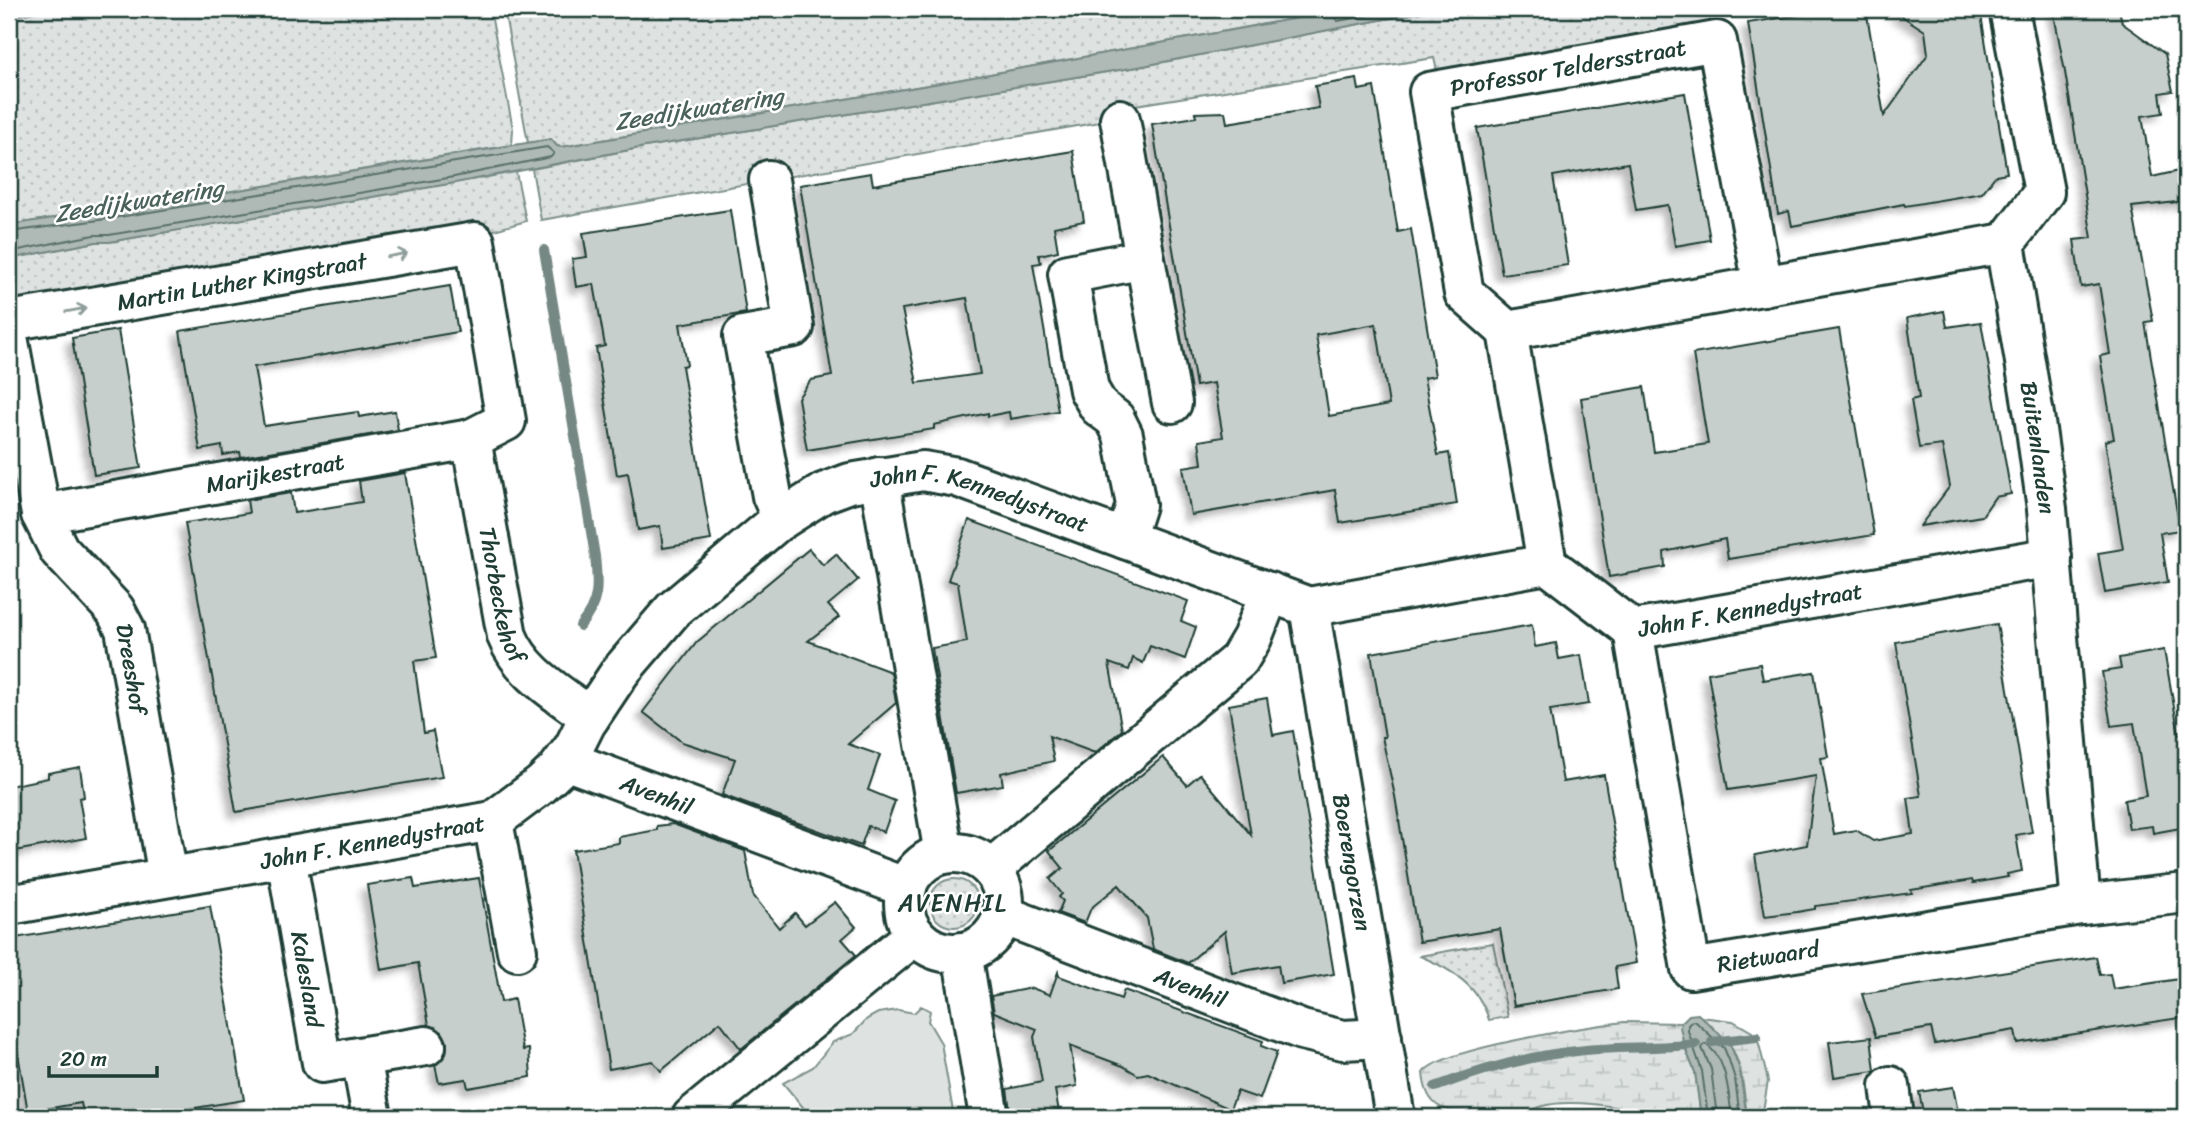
<svg xmlns="http://www.w3.org/2000/svg" width="2195" height="1126" font-family="Sriracha,sans-serif">
  <defs>
    <pattern id="grass-dots" width="8" height="8" patternUnits="userSpaceOnUse" patternTransform="scale(1.75)"><rect width="8" height="8" fill="#dee3e2"/><path d="M2 2h.1M6 6h.1" fill="none" stroke="#bec4c2" stroke-width="1.8" stroke-linecap="round"/></pattern>
    <pattern id="wetland-marsh" width="20" height="14" patternUnits="userSpaceOnUse" patternTransform="scale(1.75)"><rect width="20" height="14" fill="#dee3e2"/><path d="M1 5h8M5 5V1M11 12h8M15 12V8" fill="none" stroke="#bec4c2"/></pattern>
    <filter id="shadow"><feDropShadow dx="-6" dy="6" stdDeviation="3.5" flood-color="#0004"/></filter>
  </defs>
  <rect width="100%" height="100%" fill="#fff"/>
  <filter id="ink" filterUnits="userSpaceOnUse"><feTurbulence type="fractalNoise" baseFrequency=".0143" numOctaves="2"/><feDisplacementMap in="SourceGraphic" scale="14" xChannelSelector="R" yChannelSelector="G"/><feConvolveMatrix kernelMatrix="1 2 1 2 8 2 1 2 1" color-interpolation-filters="sRGB"/></filter>
  <g filter="url(#ink)">
    <!-- grass -->
    <g fill="url(#grass-dots)" stroke="#7e908b" stroke-width="2">
      <polygon points="51,9 490,9 513,129 512,145 105,212 73,215 9,225 9,17"/>
      <polygon points="504,9 1347,9 946,82 561,147 557,146 551,139 528,143"/>
      <polygon points="1437,9 1708,9 1711,25 1438,75 1434,58 1123,107 1117,119 541,220 532,169 645,147 1138,67"/>
      <polygon points="516,172 526,221 477,235 9,314 9,259 96,242 109,242"/>
      <circle cx="954" cy="903" r="24"/>
      <path d="M1493,943L1508,1017L1489,1020C1479,986 1451,969 1420,956Z"/>
    </g>
    <!-- wetland -->
    <g fill="url(#wetland-marsh)" stroke="#7e908b" stroke-width="2">
      <path d="M1701,1017L1733,1021L1752,1032L1759,1044L1768,1081L1762,1117H1747C1744,1094 1743,1066 1730,1045C1723,1034 1710,1027 1701,1017Z"/>
      <path d="M1624,1022L1681,1023L1684,1045L1695,1072L1701,1117C1692,1117 1682,1118 1674,1117C1643,1112 1544,1088 1525,1117H1495L1492,1112C1459,1109 1427,1121 1423,1073C1438,1049 1591,1026 1624,1022Z"/>
    </g>
    <!-- green -->
    <polygon fill="#dee3e2" stroke="#7e908b" stroke-width="2" points="921,1006 930,1011 928,1021 941,1043 954,1117 811,1117 783,1083 813,1067 833,1042 853,1034 867,1019 878,1013 898,1010 914,1013"/>
    <!-- water -->
    <g fill="#afbab7" stroke="#758883" stroke-width="2">
      <polygon points="1347,9 1437,9 1138,67 645,147 455,183 109,242 96,242 9,259 9,225 73,215 105,212 551,139 557,146 561,147 946,82"/>
      <polygon points="1698,1014 1730,1044 1739,1067 1747,1117 1701,1117 1695,1072 1684,1045 1680,1027 1681,1023 1689,1015"/>
    </g>
    <g fill="none" stroke-linecap="round" stroke-linejoin="round">
      <!-- shore -->
      <g stroke="#596f68" stroke-width="2">
        <polyline points="1337,9 1335,18 1338,21 1400,9"/>
        <polyline points="9,232 107,219 547,147 554,153 551,157 454,177 109,235 94,235 9,252"/>
        <polyline points="1708,1117 1702,1071 1688,1031 1688,1025 1692,1021 1696,1022 1724,1048 1729,1060 1735,1079 1740,1117"/>
        <path d="M1717,1117L1711,1069L1702,1048L1705,1044C1728,1058 1728,1093 1732,1117"/>
      </g>
      <!-- stream -->
      <g stroke="#758883" stroke-width="10">
        <path d="M544,250L595,556C598,586 600,602 580,626"/>
        <polyline points="1712,1042 1757,1037"/>
        <path d="M1435,1087C1482,1069 1527,1056 1577,1051C1616,1046 1657,1049 1696,1044"/>
      </g>
    </g>
    <!-- building -->
    <g fill="#c7cfcc" stroke="#1f3d34" stroke-width="2" fill-rule="evenodd" filter="url(#shadow)">
      <polygon points="1837,9 1866,9 1884,116 1928,54 1925,31 1891,9 1980,9 2007,173 1996,175 1982,193 1905,206 1904,204 1792,226 1789,211 1778,214 1748,23"/>
      <polygon points="2053,9 2119,9 2122,23 2165,54 2173,91 2160,93 2163,113 2142,116 2152,177 2183,170 2186,186 2186,201 2132,207 2153,321 2145,322 2180,530 2160,533 2168,582 2105,593 2098,553 2123,549 2105,441 2114,439 2100,356 2110,354 2099,284 2081,287 2074,240 2092,238 2065,72"/>
      <path d="M1357,79L1359,90L1374,87L1398,232L1411,229L1435,376L1424,378L1438,455L1449,453L1457,504L1340,523L1335,490L1191,515L1183,467L1202,464L1199,441L1223,437L1214,383L1196,386L1152,124L1196,117L1195,113L1225,112L1227,123L1319,108L1315,86ZM1376,324L1389,405L1329,416L1316,335Z"/>
      <polygon points="1685,93 1710,240 1675,246 1668,205 1636,210 1628,163 1553,176 1568,265 1502,274 1477,128"/>
      <path d="M1073,151L1084,221L1054,227L1058,251L1039,255L1041,263L1033,264L1058,411L1010,419L1009,412L988,416V413L934,425V429L807,450L798,398L811,380L832,376L800,185L871,173L873,185ZM967,298L980,374L917,383L902,309Z"/>
      <polygon points="730,210 746,313 680,324 687,365 682,366 711,540 663,548 660,526 638,530 628,473 617,475 596,348 605,346 594,284 576,287 572,259 587,257 583,233"/>
      <polygon points="450,286 458,332 254,367 264,426 358,412 359,417 395,411 398,430 241,457 240,452 223,455 222,446 200,450 180,331"/>
      <polygon points="1944,311 1947,327 1981,322 2011,494 1995,497 1982,516 1920,526 1950,486 1942,445 1919,448 1911,400 1919,398 1907,318"/>
      <polygon points="1839,329 1874,535 1728,559 1725,539 1664,552 1665,567 1609,577 1581,398 1644,387 1654,452 1708,444 1693,354"/>
      <polygon points="118,330 141,468 94,475 72,338"/>
      <polygon points="405,473 436,658 414,661 424,733 433,731 442,777 236,812 185,523 249,513 247,500 291,493 294,513 362,502 359,481"/>
      <polygon points="969,520 1188,601 1181,621 1196,627 1185,659 1150,646 1143,663 1133,658 1129,670 1109,663 1122,730 1095,753 1049,736 1054,761 1001,773 1003,785 956,793 932,648 967,642 958,583 948,580"/>
      <polygon points="809,549 823,565 836,554 858,580 828,605 839,617 808,641 891,672 896,703 848,744 880,755 868,790 895,801 884,832 868,826 861,846 722,795 735,759 682,742 643,712 697,642"/>
      <polygon points="1997,624 2032,832 2016,835 2022,871 2007,874 2008,877 1973,883 1972,880 1911,890 1912,893 1815,906 1815,909 1797,912 1765,916 1755,855 1807,845 1816,776 1728,790 1708,673 1760,664 1763,680 1814,672 1828,757 1821,758 1834,834 1856,830 1873,841 1913,834 1908,798 1921,796 1896,642"/>
      <polygon points="1532,625 1535,647 1556,643 1559,659 1581,655 1589,704 1550,710 1563,782 1604,775 1636,963 1615,967 1618,989 1514,1006 1500,929 1419,942 1395,796 1382,737 1385,737 1371,653"/>
      <polygon points="2164,650 2179,735 2186,734 2186,773 2178,775 2186,827 2153,833 2152,826 2129,829 2124,800 2146,796 2134,723 2111,726 2102,672 2121,669 2119,658"/>
      <polygon points="1267,698 1273,735 1293,731 1334,974 1281,983 1278,965 1232,973 1225,931 1188,963 1153,949 1147,918 1119,885 1091,908 1085,923 1058,913 1063,901 1059,897 1062,894 1050,879 1063,868 1049,851 1163,757 1187,785 1200,774 1251,835 1229,705"/>
      <polygon points="80,767 84,797 79,798 86,838 9,852 9,786 48,778 48,773"/>
      <polygon points="673,824 745,851 753,895 779,928 795,913 805,925 835,902 856,927 842,939 856,955 741,1049 720,1022 661,1071 653,1061 609,1069 573,850 619,843 619,837 657,830 657,826"/>
      <polygon points="413,878 415,888 479,878 501,1002 514,999 523,1050 529,1049 531,1077 468,1088 466,1079 439,1083 435,1065 446,1054 447,1042 442,1032 429,1025 418,963 381,970 367,885"/>
      <polygon points="210,906 244,1100 140,1117 84,1117 81,1103 28,1112 9,1001 9,939"/>
      <polygon points="2096,957 2100,975 2110,974 2113,989 2186,978 2186,1017 2017,1043 2015,1030 1935,1044 1931,1028 1876,1037 1862,994"/>
      <polygon points="1058,972 1059,976 1121,999 1124,990 1263,1041 1261,1046 1277,1052 1260,1099 1237,1091 1230,1109 1148,1073 1138,1075 1123,1066 1070,1046 1077,1086 1055,1090 1060,1117 1011,1117 1007,1089 1042,1082 1034,1037 1037,1029 994,1012 991,996 1032,988 1050,995"/>
      <polygon points="1871,1037 1875,1071 1834,1077 1829,1042"/>
      <polygon points="1953,1087 1959,1117 1924,1117 1919,1092"/>
    </g>
    <g fill="none" stroke-linecap="round" stroke-linejoin="round">
      <!-- minor casing -->
      <g stroke="#1f3d34" stroke-width="44">
        <g id="minor">
          <path id="s1" d="M2009,9L2044,192L2005,243L2034,415L2047,509L2081,905"/>
          <polyline points="1120,119 1145,259 1068,274 1089,390 1099,407 1115,419 1123,435 1136,505 1125,539"/>
          <polyline points="769,180 794,327 743,336 772,496 782,519"/>
          <polyline points="1145,259 1172,403"/>
          <path id="s2" d="M9,321L475,242L506,421L471,439L41,514"/>
          <polyline points="1507,331 2005,243"/>
          <path id="s3" d="M9,342L41,514L59,550L115,610L125,629L168,877"/>
          <path id="s4" d="M471,439L507,636C522,674 559,693 590,717"/>
          <polyline points="879,477 944,854"/>
          <path id="s5" d="M1547,564L1507,331L1464,293L1429,92L1717,41L1763,286"/>
          <path id="s6" d="M1309,607L1395,1117"/>
          <path id="s7" d="M1633,630L1691,969L2081,905L2186,893"/>
          <path id="s8" d="M565,760L907,888"/>
          <polyline points="493,821 517,951"/>
          <circle cx="954" cy="903" r="50"/>
          <path id="s9" d="M286,857L322,1063L426,1046"/>
          <polyline points="991,869 1239,660 1252,638 1270,592"/>
          <path id="s10" d="M9,905L493,821L541,785L557,770L574,747L586,723L620,672L673,610L776,523L823,493L850,483L923,471L957,477L1309,607L1547,564L1633,630L2052,557"/>
          <path id="s11" d="M1003,915L1302,1030L1343,1040L1382,1038"/>
          <polyline points="962,952 989,1117"/>
          <polyline points="361,1057 372,1117"/>
          <polyline points="1890,1086 1894,1117"/>
          <polyline points="692,1117 915,935"/>
        </g>
      </g>
      <!-- minor -->
      <use href="#minor" stroke="#fff" stroke-width="38"/>
    </g>
    <!-- one-way arrows -->
    <defs><path id="oneway-shaft" d="M-6 0H5M1.5-3L5.5 0L1.5 3" fill="none" stroke-width="1.6" stroke-linecap="round" stroke-linejoin="round" transform="scale(1.75)"/></defs>
    <g stroke="#8f9e9a">
      <use href="#oneway-shaft" transform="translate(397 255) rotate(-10)"/>
      <use href="#oneway-shaft" transform="translate(76 310) rotate(-10)"/>
    </g>
  </g>
  <g text-anchor="middle" stroke-width="5" stroke-linejoin="round" paint-order="stroke">
    <!-- street labels -->
    <g font-size="23" fill="#1f3d34" stroke="#fff">
      <text dy="8" stroke="none"><textPath href="#s5" startOffset="639">Professor Teldersstraat</textPath></text>
      <text dy="8" stroke="none"><textPath href="#s2" startOffset="236">Martin Luther Kingstraat</textPath></text>
      <text dy="8" stroke="none"><textPath href="#s1" startOffset="458">Buitenlanden</textPath></text>
      <text transform="translate(275 473) rotate(-10)" y="8">Marijkestraat</text>
      <text dy="8" stroke="none"><textPath href="#s10" startOffset="1125">John F. Kennedystraat</textPath></text>
      <text dy="8" stroke="none"><textPath href="#s4" startOffset="159">Thorbeckehof</textPath></text>
      <text dy="8" stroke="none"><textPath href="#s10" startOffset="1944">John F. Kennedystraat</textPath></text>
      <text dy="8" stroke="none"><textPath href="#s3" startOffset="359">Dreeshof</textPath></text>
      <text dy="8" stroke="none"><textPath href="#s8" startOffset="98">Avenhil</textPath></text>
      <text dy="8" stroke="none"><textPath href="#s10" startOffset="369">John F. Kennedystraat</textPath></text>
      <text dy="8" stroke="none"><textPath href="#s6" startOffset="259">Boerengorzen</textPath></text>
      <text dy="8" stroke="none"><textPath href="#s7" startOffset="422">Rietwaard</textPath></text>
      <text dy="8" stroke="none"><textPath href="#s9" startOffset="124">Kalesland</textPath></text>
      <text dy="8" stroke="none"><textPath href="#s11" startOffset="201">Avenhil</textPath></text>
    </g>
    <!-- water labels -->
    <g font-size="24" font-style="italic" fill="#4a625b" stroke="#fff">
      <text transform="translate(699 109) rotate(-9)" y="8">Zeedijkwatering</text>
      <text transform="translate(139 201) rotate(-9)" y="8">Zeedijkwatering</text>
    </g>
    <!-- neighbourhood labels -->
    <g font-size="24" letter-spacing="2" fill="#1f3d34" stroke="#fff">
      <text x="953" y="911">AVENHIL</text>
    </g>
  </g>
  <!-- margin -->
  <rect width="2195" height="1126" fill="none" stroke="#fff" stroke-width="35"/>
  <rect x="18" y="18" width="2160" height="1091" fill="none" stroke="#1f3d34" stroke-width="2.5" filter="url(#ink)"/>
  <!-- scale -->
  <path d="M49 1066v10h108v-10" fill="none" stroke="#1f3d34" stroke-width="3.5"/>
  <text x="60" y="1066" font-size="21" fill="#1f3d34" stroke="#ffffff" stroke-width="5" paint-order="stroke">20 m</text>
</svg>
